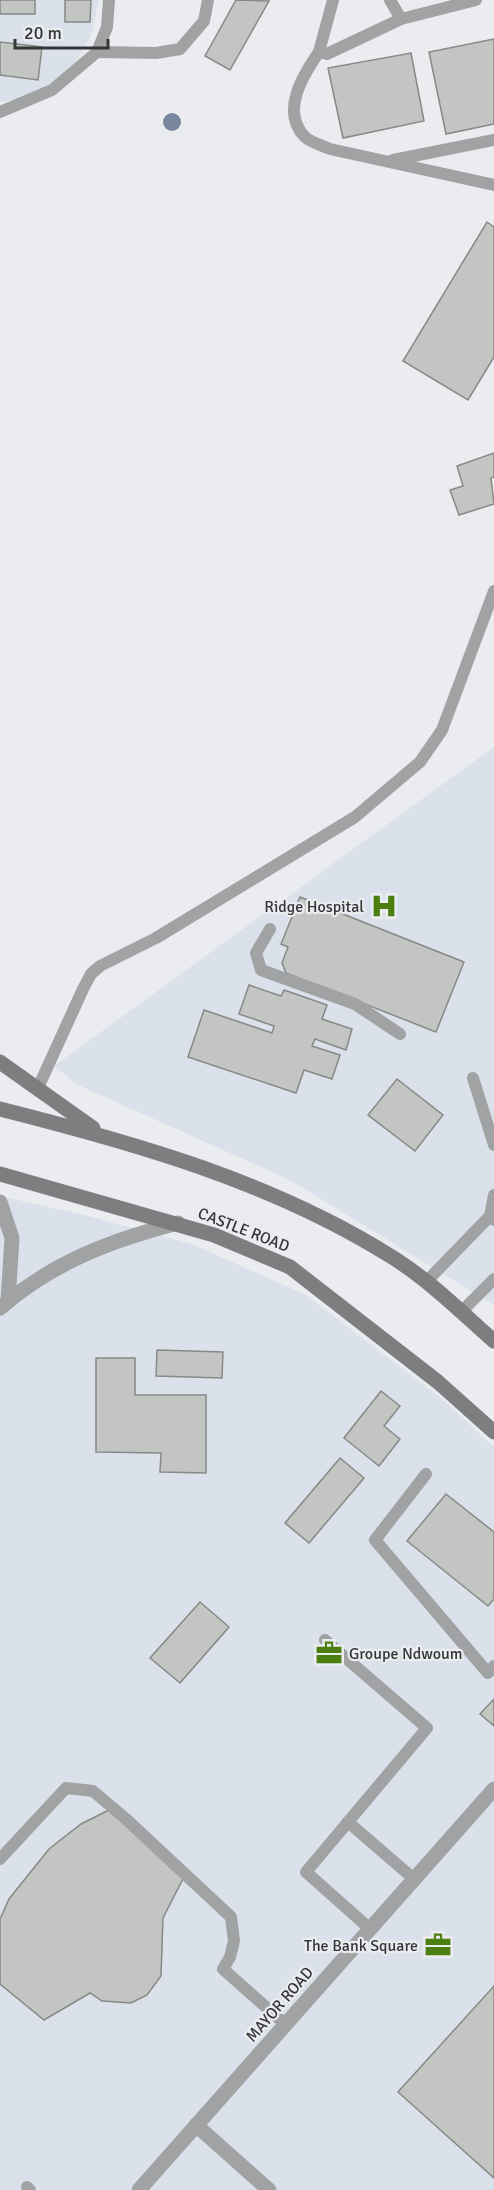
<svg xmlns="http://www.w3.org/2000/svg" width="494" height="2190" font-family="Signika,sans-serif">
  <rect width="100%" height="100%" fill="#eaecef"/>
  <!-- built -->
  <g fill="#dbe1ea">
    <polygon points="0,0 99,0 91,35 58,92 0,102"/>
    <polygon points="494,747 494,1305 288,1179 78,1085 54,1066"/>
    <polygon points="0,1196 84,1215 192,1244 306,1295 441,1398 494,1447 494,2190 0,2190"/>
  </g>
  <!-- building -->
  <g fill="#c3c5c2" stroke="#888986" stroke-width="1.5">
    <rect x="0" y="0" width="35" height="14"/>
    <polygon points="65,0 91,0 90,22 65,22"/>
    <polygon points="236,0 269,1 230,70 205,56"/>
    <polygon points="494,39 494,124 446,134 429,52"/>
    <polygon points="0,42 42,47 38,80 0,75"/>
    <polygon points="411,53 424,121 343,138 328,68"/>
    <polygon points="487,222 494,227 494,357 468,400 403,361"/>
    <polygon points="494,453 494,477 491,478 494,504 459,515 450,490 463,486 457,466"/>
    <polygon points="300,897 464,962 436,1032 286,973 282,963 288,947 281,944"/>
    <polygon points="249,985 281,996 284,990 327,1005 322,1019 352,1029 346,1050 315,1039 312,1046 340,1055 332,1079 304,1070 296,1093 188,1057 204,1010 272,1033 274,1026 239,1014"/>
    <polygon points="397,1079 443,1115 415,1151 368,1115"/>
    <polygon points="157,1350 223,1352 222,1378 156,1376"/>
    <polygon points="96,1358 135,1358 135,1395 206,1395 206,1473 160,1472 161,1453 96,1452"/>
    <polygon points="381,1391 400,1406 384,1426 400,1439 379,1466 344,1438"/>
    <polygon points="340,1458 364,1478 309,1543 285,1523"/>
    <polygon points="446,1494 494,1532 494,1599 488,1606 407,1541"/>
    <polygon points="200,1602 229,1627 180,1683 150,1658"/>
    <polygon points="494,1699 494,1726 480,1714"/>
    <polygon points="109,1810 185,1875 163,1918 161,1976 147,1995 131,2003 102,2001 90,1993 44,2020 0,1984 0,1919 9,1899 49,1849 81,1824"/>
    <polygon points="494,1986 494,2178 398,2092"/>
  </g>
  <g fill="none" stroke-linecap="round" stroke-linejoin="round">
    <!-- lane -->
    <g stroke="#a1a2a3" stroke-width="12">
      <polyline points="333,0 319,52 327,54 401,19 476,0"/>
      <polyline points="390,0 401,19"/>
      <polyline points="97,52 156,53 180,49 204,21 208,0"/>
      <path d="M319,52C303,75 280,112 305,137C310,142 323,146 330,149L494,185"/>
      <polyline points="0,112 52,90 97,52 107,27 109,0"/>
      <polyline points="393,160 494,140"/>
      <polyline points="270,929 256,953 261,970 355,1004 400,1034"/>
      <polyline points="473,1078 494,1145"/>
      <polyline points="37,1090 83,989 91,974 100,966 156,938 355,817 420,762 442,730 494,591"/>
      <polyline points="490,1216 494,1195"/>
      <polyline points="426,1282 490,1216 494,1220"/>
      <polyline points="461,1312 494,1279"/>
      <polyline points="426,1474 375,1540 488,1673 494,1666"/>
      <polyline points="325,1640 427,1728 306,1872 369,1928"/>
      <polyline points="348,1822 414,1879"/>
      <polyline points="0,1859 66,1788 93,1791 126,1819 231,1917 234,1941 230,1957 223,1969 285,2024"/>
      <polyline points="27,2187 30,2190"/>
    </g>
    <!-- street -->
    <g stroke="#a1a2a3" stroke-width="15">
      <polyline points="0,1202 12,1238 8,1301"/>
      <path d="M0,1308C53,1262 112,1240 178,1223"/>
      <polyline points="196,2125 269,2190"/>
      <polyline points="139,2190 494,1789"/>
    </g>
    <!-- secondary -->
    <g stroke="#7d7e80" stroke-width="15">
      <polyline points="0,1062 93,1128"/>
      <path d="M0,1109C135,1143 273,1182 392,1257C429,1280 461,1312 494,1341"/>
      <polyline points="0,1174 214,1235 290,1267 438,1382 494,1432"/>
    </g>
  </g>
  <!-- trees -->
  <circle fill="#7a889f" cx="172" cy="122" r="9"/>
  <!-- icons -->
  <defs>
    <g id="hospital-bare" transform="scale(2.07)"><path d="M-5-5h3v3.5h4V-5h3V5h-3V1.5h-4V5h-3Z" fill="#4c7f0f" stroke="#eaecef" stroke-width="2.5" paint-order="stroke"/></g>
    <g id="office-bare" transform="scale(2.07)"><path d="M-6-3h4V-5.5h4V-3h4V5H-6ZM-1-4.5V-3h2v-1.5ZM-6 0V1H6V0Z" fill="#4c7f0f" stroke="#eaecef" stroke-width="2.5" paint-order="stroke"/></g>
  </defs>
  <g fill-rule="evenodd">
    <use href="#hospital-bare" x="384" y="906"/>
    <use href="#office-bare" x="329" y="1653"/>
    <use href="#office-bare" x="438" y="1945"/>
  </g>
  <g text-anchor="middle" stroke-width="4.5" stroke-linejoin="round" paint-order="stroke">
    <!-- poi labels -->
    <g font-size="16" fill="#343536" stroke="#eaecef" text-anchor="end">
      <text x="364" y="912">Ridge Hospital</text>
      <text x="349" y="1659" text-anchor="start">Groupe Ndwoum</text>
      <text x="418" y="1951">The Bank Square</text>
    </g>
    <!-- street labels -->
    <g font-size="16" fill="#343536" stroke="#eaecef">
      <text transform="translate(244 1229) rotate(21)" y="6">CASTLE ROAD</text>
      <text transform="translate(279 2004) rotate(-49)" y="6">MAYOR ROAD</text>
    </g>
  </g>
  <!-- scale -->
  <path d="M15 39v9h93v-9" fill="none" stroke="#343536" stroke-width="3"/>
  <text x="24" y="39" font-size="18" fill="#343536" stroke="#eaecef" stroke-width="4.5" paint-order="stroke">20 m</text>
</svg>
